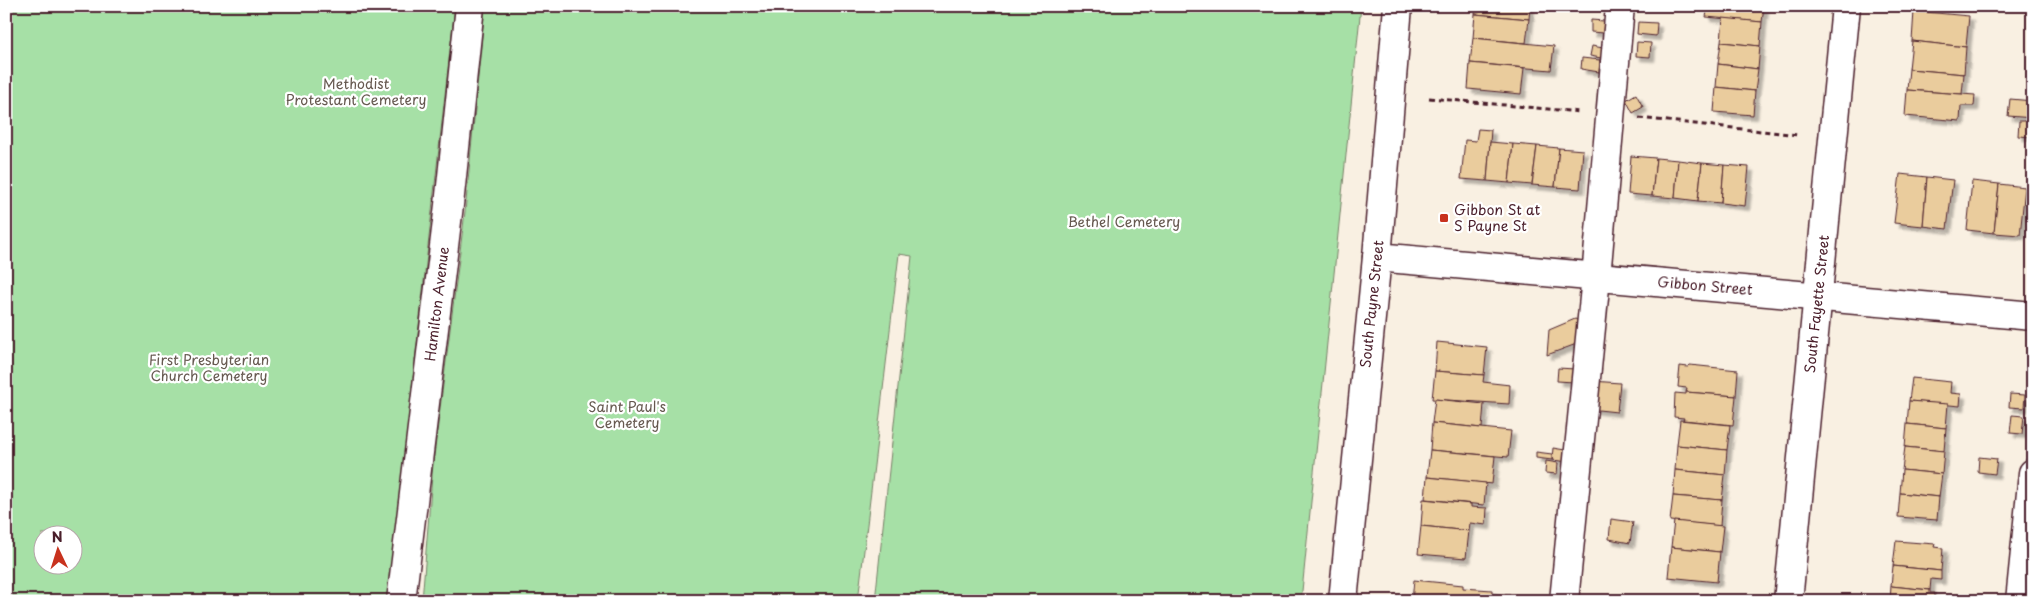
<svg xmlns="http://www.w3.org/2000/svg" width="2039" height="607" font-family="'Playpen Sans',sans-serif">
  <defs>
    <filter id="shadow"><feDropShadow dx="4.5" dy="4.5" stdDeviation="1" flood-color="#0004"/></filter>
  </defs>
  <rect width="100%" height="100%" fill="#f9f0e2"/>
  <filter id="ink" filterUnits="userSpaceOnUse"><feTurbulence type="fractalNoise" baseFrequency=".02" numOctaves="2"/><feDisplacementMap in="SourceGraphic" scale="10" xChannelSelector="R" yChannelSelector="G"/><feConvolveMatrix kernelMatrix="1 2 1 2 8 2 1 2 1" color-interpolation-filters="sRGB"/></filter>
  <g filter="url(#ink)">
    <!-- green -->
    <g fill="#a6e0a6" stroke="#788068" fill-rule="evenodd">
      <path d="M6,6H455L388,601H6ZM42,534H72V564H42Z"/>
      <polygon points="485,6 1361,6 1301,601 875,601 912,256 899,254 858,601 422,601 433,464 465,212"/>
    </g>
    <!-- building -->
    <g fill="#eacc9d" stroke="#4a1f2b" filter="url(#shadow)">
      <polygon points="1476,6 1530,6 1529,19 1475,14"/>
      <polygon points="1708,6 1764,6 1762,22 1706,17"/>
      <polygon points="1914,11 1969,16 1966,47 1912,41"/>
      <polygon points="1475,14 1529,19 1526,43 1473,38"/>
      <polygon points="1723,18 1762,22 1760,46 1721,42"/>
      <polygon points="1591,20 1604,21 1603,33 1591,32"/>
      <polygon points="1638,22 1657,23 1656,36 1637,34"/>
      <polygon points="1473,38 1554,46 1551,70 1470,63"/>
      <polygon points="1912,41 1966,47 1964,74 1909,69"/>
      <polygon points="1637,42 1651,43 1650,57 1636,56"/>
      <polygon points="1721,42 1760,46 1758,69 1718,64"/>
      <polygon points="1592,46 1603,48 1601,58 1590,56"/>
      <polygon points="1582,58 1600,60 1599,72 1581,69"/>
      <polygon points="1470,63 1524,68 1521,94 1468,89"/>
      <polygon points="1718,64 1758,69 1755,91 1716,87"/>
      <polygon points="1909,69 1964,74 1962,94 1907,90"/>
      <polygon points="1716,87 1755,91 1753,115 1714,112"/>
      <polygon points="1907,90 1975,95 1974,106 1961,106 1960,121 1905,116"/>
      <polygon points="1636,94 1643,107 1633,113 1626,100"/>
      <polygon points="2010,99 2033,101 2033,118 2008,116"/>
      <polygon points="2019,121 2033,121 2033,137 2018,136"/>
      <polygon points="1478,129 1491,130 1487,181 1461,179 1465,140 1476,141"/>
      <polygon points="1490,142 1513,144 1509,183 1487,181"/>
      <polygon points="1513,144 1537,146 1532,185 1509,183"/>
      <polygon points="1537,146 1559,148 1555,187 1532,185"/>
      <polygon points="1559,148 1583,150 1580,189 1555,187"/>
      <polygon points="1631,156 1656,158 1652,196 1628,194"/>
      <polygon points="1656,158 1678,160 1675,198 1652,196"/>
      <polygon points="1678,160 1702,163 1698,201 1675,198"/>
      <polygon points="1702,163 1724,165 1721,203 1698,201"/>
      <polygon points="1724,165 1749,167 1745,206 1721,203"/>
      <polygon points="1900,174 1927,177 1923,226 1894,223"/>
      <polygon points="1927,177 1953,180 1947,229 1923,226"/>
      <polygon points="1972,181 1999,184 1994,233 1967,230"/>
      <polygon points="1999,184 2025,187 2020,235 1994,233"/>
      <polygon points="1575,319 1580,321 1579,343 1547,355 1549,330"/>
      <polygon points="1437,342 1487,347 1484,375 1435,371"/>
      <polygon points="1690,365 1738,370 1736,396 1686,392 1687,388 1678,387 1680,366 1688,367"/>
      <polygon points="1558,368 1575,369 1574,382 1557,381"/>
      <polygon points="1435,371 1484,375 1483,382 1510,385 1509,404 1432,399"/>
      <polygon points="1912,378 1951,382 1950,393 1961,394 1960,406 1909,401"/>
      <polygon points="1592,381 1620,383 1617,412 1589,409"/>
      <polygon points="1686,392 1736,396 1733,425 1683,420 1684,418 1674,417 1675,393 1686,394"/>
      <polygon points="2010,394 2025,395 2024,408 2009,407"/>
      <polygon points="1435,399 1484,404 1482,428 1432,423"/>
      <polygon points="1909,401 1948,404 1946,428 1907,424"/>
      <polygon points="2012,415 2024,416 2022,434 2010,433"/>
      <polygon points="1680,420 1730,425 1727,450 1677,445"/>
      <polygon points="1432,423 1511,431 1508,457 1430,450"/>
      <polygon points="1907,424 1946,428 1944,451 1905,447"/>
      <polygon points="1677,445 1727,450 1725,475 1675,470"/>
      <polygon points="1905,447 1944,451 1942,474 1902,470"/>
      <polygon points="1553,448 1571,451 1569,462 1552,460"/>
      <polygon points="1430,450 1495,456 1492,484 1427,477"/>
      <polygon points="1536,452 1552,454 1552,460 1536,458"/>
      <polygon points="1979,457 1997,459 1995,474 1978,472"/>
      <polygon points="1546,461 1558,463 1557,474 1545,473"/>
      <polygon points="1675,470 1725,475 1722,500 1673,496"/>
      <polygon points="1902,470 1942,474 1939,497 1900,493"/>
      <polygon points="1427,477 1486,483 1484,505 1425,499"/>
      <polygon points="1900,493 1939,497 1937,520 1898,517"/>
      <polygon points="1673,496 1722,500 1720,526 1670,521"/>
      <polygon points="1423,499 1471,504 1471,507 1487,508 1486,525 1470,523 1469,531 1421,526"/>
      <polygon points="1611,519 1633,522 1630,543 1609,539"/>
      <polygon points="1674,521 1723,526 1720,552 1671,547"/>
      <polygon points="1421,526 1469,531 1466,558 1418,554"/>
      <polygon points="1896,541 1935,544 1934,547 1943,548 1941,571 1893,566"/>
      <polygon points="1671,547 1720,552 1717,582 1668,577"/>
      <polygon points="1893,566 1941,571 1941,580 1931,579 1930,590 1891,586"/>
      <polygon points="1414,580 1463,585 1463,588 1492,590 1492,594 1510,595 1510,601 1412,601"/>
      <polygon points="1891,586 1930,590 1930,593 1935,593 1934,601 1890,601"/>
    </g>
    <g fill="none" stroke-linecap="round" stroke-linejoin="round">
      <!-- minor casing -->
      <g stroke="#4a1f2b" stroke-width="31">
        <g id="minor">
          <polyline points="1377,257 2033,316"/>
          <polyline points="401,601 449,205 470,6"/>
          <polyline points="1343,601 1377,257 1398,6"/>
          <polyline points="1564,601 1596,277 1620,6"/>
          <polyline points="1788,601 1846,6"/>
          <polyline points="2020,601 2033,473"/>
        </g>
      </g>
      <!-- path -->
      <g stroke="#4a1f2b" stroke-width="3" stroke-dasharray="5 4" stroke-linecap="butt">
        <polyline points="1429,98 1580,112"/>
        <polyline points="1639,118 1799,135"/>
      </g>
      <!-- minor -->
      <use href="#minor" stroke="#fff" stroke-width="28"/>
    </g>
  </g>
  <!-- markers -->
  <rect fill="#c8321e" stroke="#fff" stroke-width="2" x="1439" y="213" width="10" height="10" rx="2.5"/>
  <g text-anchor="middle" stroke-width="4.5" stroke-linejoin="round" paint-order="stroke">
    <!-- park labels -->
    <g font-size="14" fill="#665950" stroke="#fff">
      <text x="356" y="89">Methodist<tspan x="356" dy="16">Protestant Cemetery</tspan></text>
      <text x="1124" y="227">Bethel Cemetery</text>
      <text x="209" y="365">First Presbyterian<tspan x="209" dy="16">Church Cemetery</tspan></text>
      <text x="627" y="412">Saint Paul's<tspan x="627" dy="16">Cemetery</tspan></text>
    </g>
    <!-- poi labels -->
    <g font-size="14" fill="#4a1f2b" stroke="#fff" text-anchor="start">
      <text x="1454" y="215">Gibbon St at<tspan x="1454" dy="16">S Payne St</tspan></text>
    </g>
    <!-- street labels -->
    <g font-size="14" fill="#4a1f2b" stroke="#fff">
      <text transform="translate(1705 286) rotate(5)" y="5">Gibbon Street</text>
      <text transform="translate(437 304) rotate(-83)" y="5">Hamilton Avenue</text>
      <text transform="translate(1372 304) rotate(-84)" y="5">South Payne Street</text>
      <text transform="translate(1817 304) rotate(-84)" y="5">South Fayette Street</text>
    </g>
  </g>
  <!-- margin -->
  <rect width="2039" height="607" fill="none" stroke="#fff" stroke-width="25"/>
  <rect x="12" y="12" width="2014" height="582" fill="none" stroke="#4a1f2b" stroke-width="2" filter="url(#ink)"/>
  <!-- north arrow -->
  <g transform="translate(58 550) rotate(356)"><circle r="24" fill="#ffffff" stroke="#b7a5aa"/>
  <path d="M0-4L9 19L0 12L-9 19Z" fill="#c8321e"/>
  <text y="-8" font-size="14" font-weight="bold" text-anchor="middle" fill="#4a1f2b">N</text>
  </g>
</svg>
